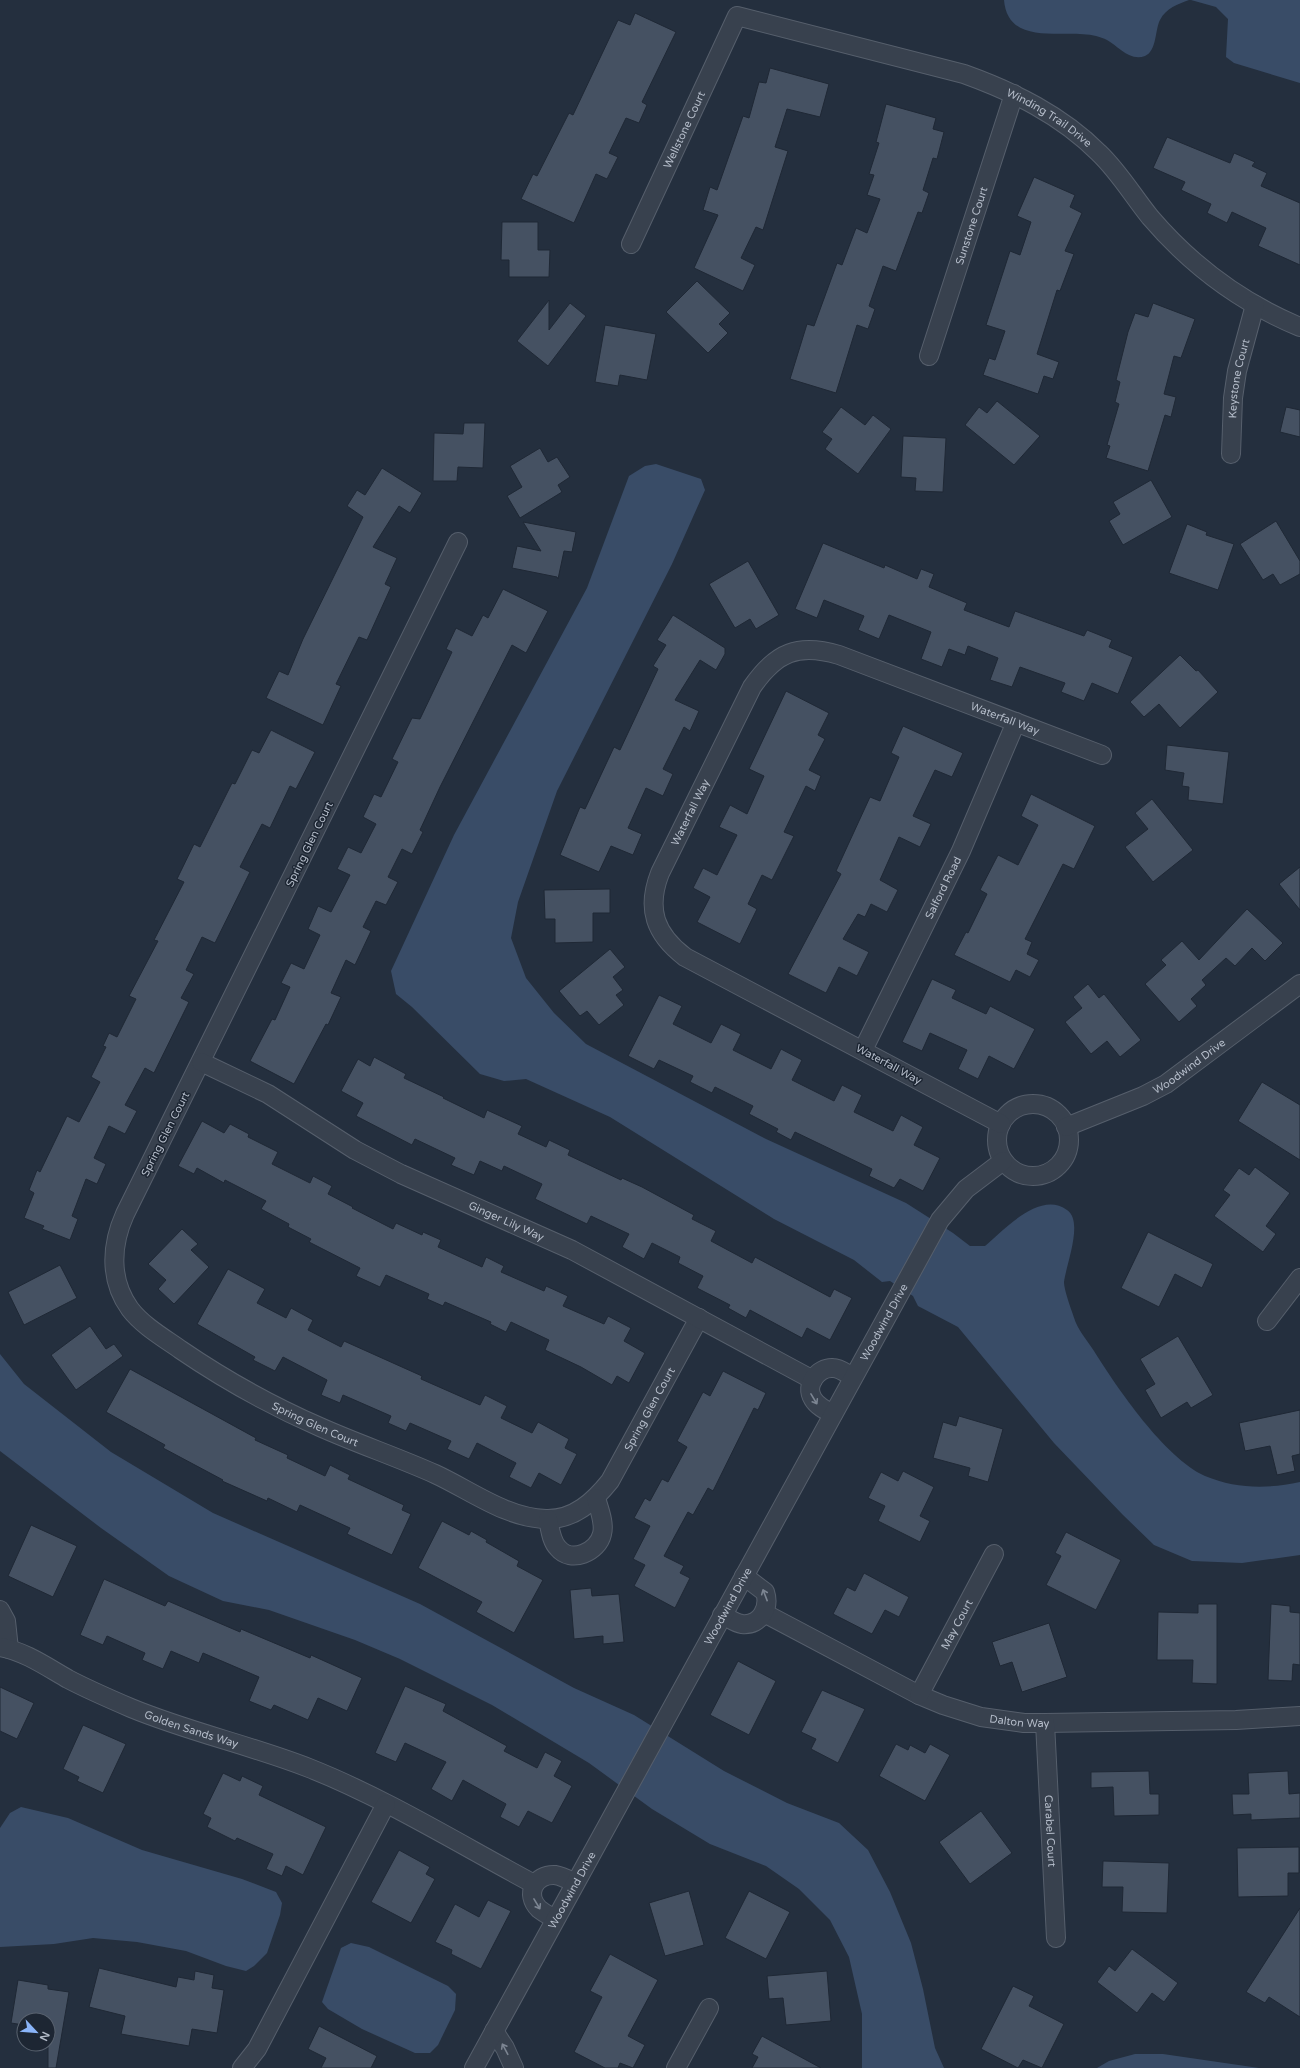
<svg xmlns="http://www.w3.org/2000/svg" width="1300" height="2068" font-family="'Varela Round',sans-serif">
  <rect width="100%" height="100%" fill="#242f3e"/>
  <!-- water -->
  <g fill="#394c67">
    <path d="M1004,0H1189C1178,4 1166,8 1160,20C1155,29 1157,51 1145,56C1130,62 1118,46 1107,40C1104,38 1099,37 1096,36C1065,28 1008,48 1004,0Z"/>
    <polygon points="1191,0 1300,0 1300,83 1234,63 1226,57 1228,19 1216,7"/>
    <path d="M656,464L701,479L705,490L672,564L557,791L518,902L511,938L526,978L554,1013L586,1044L766,1139L906,1203L953,1233L970,1246H985C1004,1230 1040,1190 1067,1210C1084,1221 1066,1265 1064,1282C1064,1291 1073,1314 1076,1323C1080,1332 1088,1342 1094,1351C1118,1389 1164,1457 1205,1476C1236,1489 1268,1489 1300,1482V1555L1242,1563L1192,1561L1154,1545L1123,1515L1054,1443L958,1327L918,1306L913,1296L890,1281L882,1282L854,1260L774,1219L610,1117L526,1079L504,1081L480,1074L412,1007L396,994L391,971L454,835L587,588L629,476L645,466Z"/>
    <polygon points="0,1354 24,1384 111,1452 213,1513 420,1604 574,1688 634,1715 724,1771 787,1803 839,1823 868,1850 890,1892 911,1943 923,1989 935,2048 944,2068 862,2068 862,2014 849,1957 830,1920 799,1889 766,1866 710,1844 652,1809 589,1763 492,1705 400,1659 355,1640 269,1610 223,1601 169,1576 101,1528 0,1451"/>
    <polygon points="21,1807 68,1818 142,1850 242,1879 276,1892 282,1903 280,1915 267,1953 254,1966 246,1971 226,1966 186,1951 137,1942 93,1938 54,1944 0,1947 0,1828 10,1813"/>
    <polygon points="351,1943 369,1947 448,1986 456,1994 455,2010 438,2045 430,2053 415,2053 362,2029 328,2009 322,2002 341,1948"/>
    <polygon points="1135,2054 1163,2054 1259,2068 1097,2068 1109,2061"/>
  </g>
  <!-- building -->
  <g fill="#455162" stroke="#1f2835">
    <polygon points="635,13 676,32 642,102 647,105 639,123 626,118 609,153 618,157 607,179 596,174 574,223 521,199 533,174 537,176 569,113 573,115 618,20 630,25"/>
    <polygon points="770,68 829,84 820,117 787,109 775,147 788,151 763,230 756,227 741,258 755,265 743,291 694,268 718,215 703,210 710,187 717,190 743,116 749,118 759,82 766,83"/>
    <polygon points="886,104 936,118 933,129 944,132 937,159 933,158 923,190 929,193 922,213 918,212 896,271 883,266 869,306 875,309 868,329 857,325 836,393 790,379 807,324 814,326 837,263 842,265 856,228 867,233 880,199 867,195 874,175 869,174 879,143 876,142"/>
    <polygon points="1167,137 1230,163 1234,153 1255,162 1252,166 1267,173 1261,186 1300,203 1300,265 1258,246 1266,228 1232,212 1227,223 1207,213 1211,204 1181,190 1185,182 1153,168"/>
    <polygon points="1034,177 1075,195 1070,207 1082,213 1065,251 1074,254 1060,291 1057,290 1037,354 1059,362 1053,379 1044,376 1038,394 983,375 989,358 995,360 1005,331 986,325 1010,251 1020,255 1031,222 1017,216"/>
    <polygon points="502,222 538,222 538,250 550,250 549,277 509,277 509,260 501,260"/>
    <polygon points="697,281 730,313 719,324 728,333 708,353 666,312"/>
    <polygon points="549,300 549,330 570,303 586,316 548,366 517,341"/>
    <polygon points="1153,303 1195,319 1181,358 1174,356 1164,394 1176,397 1171,417 1165,415 1148,471 1106,458 1110,446 1107,445 1119,404 1115,402 1120,382 1116,380 1128,332 1135,313 1148,317"/>
    <polygon points="605,325 656,334 647,380 620,375 618,386 595,382"/>
    <polygon points="997,401 1040,436 1014,465 965,425 979,407 987,413"/>
    <polygon points="841,407 865,425 873,415 891,429 858,474 825,449 832,439 822,432"/>
    <polygon points="1286,407 1300,410 1300,437 1280,432"/>
    <polygon points="464,423 485,423 483,468 458,467 457,481 433,481 434,433 463,434"/>
    <polygon points="903,436 946,438 943,492 915,491 916,478 901,477"/>
    <polygon points="540,448 548,462 557,457 570,477 558,485 562,492 520,518 507,496 522,487 510,466"/>
    <polygon points="382,468 422,493 410,513 399,506 373,547 397,558 385,584 391,587 367,640 359,637 336,684 341,686 323,725 266,698 279,671 288,675 303,639 363,517 347,506 357,490 365,495"/>
    <polygon points="1151,480 1172,517 1123,545 1109,521 1120,514 1113,502"/>
    <polygon points="1276,521 1300,561 1300,574 1280,585 1273,574 1263,580 1240,544"/>
    <polygon points="523,522 576,532 572,552 564,551 558,579 557,577 512,568 517,546 541,551"/>
    <polygon points="1187,524 1207,532 1206,535 1234,544 1218,590 1169,573"/>
    <polygon points="823,543 884,568 885,565 917,579 921,569 934,574 929,587 967,603 964,610 1009,627 1015,611 1084,636 1087,630 1112,640 1109,647 1133,657 1118,694 1092,683 1084,701 1061,692 1065,683 1020,667 1012,687 990,680 998,658 968,646 965,655 949,649 942,667 921,659 931,632 889,615 879,639 858,630 864,616 824,600 817,618 795,609"/>
    <polygon points="748,561 779,615 756,629 750,619 735,628 709,584"/>
    <polygon points="503,589 548,611 526,653 512,645 440,787 420,830 423,832 412,854 402,849 388,877 398,882 386,905 376,901 363,927 371,931 355,965 346,960 331,993 341,997 328,1025 326,1024 294,1084 250,1061 272,1019 275,1020 290,987 281,983 291,963 304,969 320,935 308,929 318,906 331,912 350,875 337,869 348,847 361,853 376,824 363,817 374,794 381,797 398,762 392,759 412,718 420,719 452,652 446,649 456,628 472,636 483,615 488,618"/>
    <polygon points="673,615 725,648 725,654 716,670 700,660 675,700 699,711 690,731 684,727 663,769 673,774 663,796 646,788 628,828 642,834 633,855 611,846 599,872 560,855 580,807 585,809 614,747 620,750 658,669 653,666 666,645 657,640"/>
    <polygon points="1180,655 1196,671 1198,670 1218,692 1180,728 1159,704 1144,717 1130,702"/>
    <polygon points="786,691 829,713 818,735 825,739 809,770 821,776 815,791 806,786 784,832 794,836 772,880 762,875 748,904 757,909 740,944 697,922 710,897 693,888 703,868 717,875 737,835 719,827 730,805 747,814 764,776 749,769"/>
    <polygon points="903,726 963,753 952,777 935,770 913,816 931,824 920,847 899,837 880,880 898,890 887,912 871,904 865,917 858,914 843,939 869,952 857,976 839,967 826,993 788,974 841,874 836,871 870,797 880,801 899,757 891,753"/>
    <polygon points="271,730 315,752 296,789 290,786 270,828 262,824 240,867 250,872 215,943 202,937 186,970 194,974 181,998 189,1002 154,1073 145,1068 125,1105 137,1111 125,1134 109,1126 94,1158 106,1164 97,1184 86,1179 72,1216 78,1219 70,1240 42,1229 44,1226 24,1218 34,1193 29,1190 37,1170 40,1172 67,1116 79,1122 100,1082 91,1077 106,1047 103,1046 109,1033 117,1037 136,999 129,996 158,941 154,940 184,882 177,879 194,844 200,847 232,783 235,784 252,750 259,753"/>
    <polygon points="1167,745 1229,752 1223,804 1188,800 1189,787 1182,786 1184,773 1165,770"/>
    <polygon points="1031,794 1095,826 1074,869 1063,864 1025,939 1032,942 1027,954 1039,960 1030,977 1016,970 1010,982 954,955 966,932 968,933 987,894 980,890 998,855 1018,865 1038,825 1021,816"/>
    <polygon points="1152,799 1193,850 1153,882 1125,847 1148,829 1135,813"/>
    <polygon points="1300,867 1300,910 1279,884"/>
    <polygon points="610,889 610,913 593,913 593,942 555,943 555,919 545,919 544,890"/>
    <polygon points="1247,909 1283,943 1265,961 1252,948 1235,966 1226,958 1202,980 1206,985 1191,999 1197,1006 1179,1022 1145,984 1166,965 1161,960 1182,941 1199,960"/>
    <polygon points="610,949 625,967 613,977 623,990 616,995 624,1005 599,1025 587,1011 580,1016 559,991"/>
    <polygon points="932,979 956,990 952,998 986,1014 990,1006 1035,1029 1014,1069 989,1056 978,1079 958,1069 967,1050 930,1033 922,1051 902,1042"/>
    <polygon points="1088,984 1099,998 1104,994 1141,1040 1120,1057 1107,1041 1091,1054 1065,1022 1082,1008 1073,997"/>
    <polygon points="659,995 682,1006 673,1024 711,1043 721,1024 741,1034 733,1050 771,1069 781,1049 802,1060 792,1080 834,1101 842,1085 862,1095 854,1112 893,1131 901,1115 923,1127 914,1145 940,1158 923,1191 900,1179 894,1188 869,1176 872,1169 795,1132 791,1140 776,1132 778,1129 749,1114 753,1106 715,1087 712,1093 690,1082 693,1076 659,1060 654,1069 628,1056"/>
    <polygon points="374,1057 406,1074 404,1078 444,1097 443,1098 484,1118 487,1110 522,1126 518,1134 546,1147 549,1140 570,1150 568,1155 621,1180 622,1178 642,1187 694,1215 692,1219 716,1231 711,1241 752,1263 755,1257 830,1297 834,1289 852,1298 830,1340 807,1328 802,1338 750,1310 746,1318 728,1308 730,1305 697,1288 703,1276 678,1263 680,1257 652,1243 644,1259 622,1247 629,1234 591,1216 587,1224 535,1199 542,1184 504,1166 502,1171 480,1161 474,1175 451,1165 455,1158 415,1139 412,1145 356,1116 363,1103 341,1091 358,1059 370,1066"/>
    <polygon points="1262,1082 1300,1105 1300,1160 1238,1121"/>
    <polygon points="202,1121 224,1133 230,1124 249,1134 248,1137 278,1152 272,1164 310,1183 313,1176 332,1186 328,1194 353,1207 352,1208 393,1229 396,1223 422,1235 423,1232 441,1240 438,1247 482,1267 486,1257 504,1266 501,1272 544,1291 546,1286 568,1296 563,1306 604,1324 608,1316 631,1328 624,1341 645,1353 629,1383 617,1376 612,1385 581,1367 545,1350 549,1340 511,1322 506,1332 490,1324 491,1322 445,1302 443,1306 427,1299 429,1294 386,1275 380,1287 356,1276 360,1268 309,1242 311,1239 288,1227 289,1224 261,1209 266,1201 225,1180 224,1183 197,1168 194,1174 178,1166"/>
    <polygon points="1255,1167 1290,1193 1266,1226 1276,1234 1263,1252 1214,1216 1230,1195 1223,1190 1239,1168 1249,1175"/>
    <polygon points="182,1229 198,1244 191,1250 209,1267 174,1304 158,1289 166,1280 148,1264"/>
    <polygon points="1148,1232 1213,1264 1202,1288 1175,1274 1159,1307 1121,1288"/>
    <polygon points="60,1265 77,1298 24,1325 8,1292"/>
    <polygon points="228,1269 265,1289 257,1303 286,1318 291,1308 313,1320 308,1330 341,1347 344,1341 422,1376 421,1379 480,1405 485,1395 507,1406 501,1418 532,1433 538,1422 569,1439 565,1448 577,1454 561,1485 539,1473 531,1488 509,1477 516,1463 477,1443 469,1459 447,1449 451,1441 410,1423 406,1431 388,1423 391,1416 343,1395 340,1403 321,1395 327,1380 283,1357 275,1371 253,1360 255,1357 197,1324"/>
    <polygon points="90,1326 106,1349 114,1344 123,1356 76,1390 51,1355"/>
    <polygon points="1178,1336 1213,1395 1191,1408 1187,1402 1161,1418 1145,1390 1155,1384 1140,1359"/>
    <polygon points="130,1369 256,1438 255,1440 288,1455 287,1458 325,1476 330,1465 350,1475 348,1479 404,1505 402,1510 411,1514 392,1555 347,1534 350,1528 300,1505 297,1512 268,1498 267,1501 222,1481 223,1480 163,1448 165,1445 106,1412"/>
    <polygon points="723,1371 766,1393 758,1410 754,1408 713,1491 708,1488 693,1515 688,1512 664,1556 684,1566 680,1573 690,1578 675,1608 634,1586 645,1565 633,1559 650,1526 634,1518 645,1498 650,1501 662,1479 668,1482 687,1447 677,1441 703,1392 710,1396"/>
    <polygon points="1300,1410 1300,1454 1292,1456 1295,1471 1277,1475 1270,1446 1245,1451 1239,1423"/>
    <polygon points="959,1416 1003,1429 988,1482 968,1476 970,1468 933,1458 943,1422 956,1426"/>
    <polygon points="903,1471 934,1487 920,1516 930,1521 920,1542 878,1521 885,1506 868,1498 881,1472 898,1481"/>
    <polygon points="442,1521 469,1535 471,1531 487,1540 486,1542 519,1561 517,1566 543,1580 514,1633 476,1612 482,1602 418,1568"/>
    <polygon points="31,1525 77,1546 53,1597 8,1576"/>
    <polygon points="1066,1532 1121,1560 1096,1610 1046,1585 1061,1556 1055,1553"/>
    <polygon points="864,1573 909,1597 899,1617 885,1610 872,1634 833,1614 847,1587 855,1591"/>
    <polygon points="104,1579 165,1606 168,1601 240,1632 241,1629 310,1658 311,1655 362,1678 347,1711 318,1698 308,1720 274,1705 271,1710 249,1701 259,1677 203,1653 199,1663 171,1651 163,1669 142,1660 145,1653 107,1636 103,1645 80,1635"/>
    <polygon points="591,1588 592,1596 619,1594 624,1642 603,1644 603,1636 574,1639 570,1590"/>
    <polygon points="1198,1604 1217,1604 1217,1684 1192,1683 1193,1660 1157,1660 1158,1612 1198,1613"/>
    <polygon points="1271,1604 1290,1606 1290,1612 1300,1613 1300,1665 1293,1664 1292,1681 1268,1680"/>
    <polygon points="1049,1623 1067,1677 1022,1692 1012,1662 1000,1666 992,1642"/>
    <polygon points="738,1661 776,1681 749,1735 710,1715"/>
    <polygon points="405,1686 446,1704 443,1711 507,1746 504,1751 537,1768 545,1752 562,1761 554,1776 572,1786 552,1823 528,1811 519,1827 500,1817 506,1804 463,1780 452,1801 431,1789 446,1762 405,1743 396,1762 375,1753"/>
    <polygon points="0,1687 34,1703 17,1739 0,1731"/>
    <polygon points="822,1690 865,1709 838,1763 811,1749 816,1739 801,1732"/>
    <polygon points="83,1725 126,1744 103,1793 77,1781 79,1777 63,1769"/>
    <polygon points="896,1744 908,1750 910,1745 925,1753 930,1744 950,1755 925,1801 879,1776"/>
    <polygon points="1149,1771 1150,1794 1159,1794 1159,1815 1114,1816 1113,1787 1091,1788 1091,1772"/>
    <polygon points="1288,1771 1289,1794 1300,1793 1300,1818 1251,1820 1251,1814 1233,1815 1232,1794 1249,1794 1248,1773"/>
    <polygon points="223,1773 240,1781 242,1776 263,1786 259,1795 326,1827 303,1875 286,1866 282,1876 266,1869 273,1854 237,1838 235,1841 207,1827 211,1818 203,1814"/>
    <polygon points="981,1811 1012,1853 970,1884 939,1842"/>
    <polygon points="1299,1847 1299,1873 1288,1873 1288,1896 1238,1897 1237,1848"/>
    <polygon points="399,1850 430,1867 426,1874 435,1879 411,1923 371,1902"/>
    <polygon points="1103,1861 1169,1863 1167,1913 1122,1912 1123,1887 1102,1887"/>
    <polygon points="689,1891 704,1945 665,1956 649,1903"/>
    <polygon points="749,1891 790,1912 766,1959 725,1938"/>
    <polygon points="488,1900 511,1911 481,1969 451,1954 452,1950 435,1942 455,1904 479,1917"/>
    <polygon points="1300,1908 1300,2017 1269,1997 1265,2003 1246,1992"/>
    <polygon points="1132,1949 1178,1983 1164,2002 1152,1993 1137,2013 1097,1982 1109,1966 1115,1971"/>
    <polygon points="610,1954 658,1980 628,2036 645,2045 633,2068 620,2063 618,2068 605,2068 574,2052 602,1997 590,1991"/>
    <polygon points="99,1968 176,1987 178,1977 194,1980 195,1971 214,1975 212,1988 224,1990 217,2033 192,2029 189,2046 121,2034 125,2016 89,2007"/>
    <polygon points="827,1971 831,2021 786,2025 783,1998 769,1999 767,1976"/>
    <polygon points="18,1980 48,1985 48,1989 69,1992 56,2068 48,2068 48,2020 24,2020 24,2025 11,2023"/>
    <polygon points="1013,1986 1034,1996 1029,2006 1064,2024 1042,2068 1023,2060 1018,2068 981,2049"/>
    <polygon points="319,2026 377,2056 371,2068 321,2068 326,2058 308,2049"/>
    <polygon points="762,2036 821,2068 752,2068 758,2057 752,2054"/>
  </g>
  <g fill="none" stroke-linecap="round" stroke-linejoin="round">
    <!-- minor casing -->
    <g stroke="#565f6c" stroke-width="20">
      <g id="minor">
        <path id="s1" d="M631,244L737,16L964,74C1014,92 1061,115 1099,153C1119,172 1133,196 1150,217C1191,265 1242,303 1300,327"/>
        <path id="s2" d="M929,356L1014,94"/>
        <path id="s3" d="M1231,454L1233,398L1237,371L1255,305"/>
        <path id="s4" d="M458,542L125,1214C111,1245 109,1280 130,1309C143,1326 164,1338 181,1350C225,1380 272,1406 320,1427C358,1444 397,1457 435,1474C470,1490 506,1518 546,1519C574,1520 594,1501 610,1481L699,1318"/>
        <path id="s5" d="M863,1050L961,851L1016,722"/>
        <path id="s6" d="M201,1062L268,1094L355,1150L401,1174L572,1250L813,1380"/>
        <circle cx="1033" cy="1140" r="36"/>
        <path id="s7" d="M1001,1124L685,957C655,934 646,909 660,873L752,687C776,652 798,643 839,655L1102,755"/>
        <path id="s8" d="M1066,1127L1143,1096L1166,1084L1300,984"/>
        <polyline points="1267,1321 1300,1278"/>
        <path d="M833,1414C825,1410 817,1406 813,1399C804,1385 818,1367 833,1368C840,1368 847,1374 853,1377"/>
        <path d="M548,1519C550,1528 551,1541 558,1548C571,1564 598,1552 602,1534C605,1523 599,1509 596,1498"/>
        <polyline points="0,1610 6,1621 9,1649"/>
        <path id="s9" d="M764,1613L919,1695L943,1705L981,1717L1024,1723H1045L1236,1720L1300,1716"/>
        <path d="M722,1615C729,1618 735,1623 742,1624C761,1626 770,1607 765,1592L744,1576"/>
        <path id="s10" d="M0,1647C24,1651 47,1667 68,1679C89,1690 110,1699 131,1708C189,1732 250,1745 309,1768C385,1798 461,1845 534,1884"/>
        <path id="s11" d="M919,1695L994,1554"/>
        <path id="s12" d="M1045,1723L1056,1938"/>
        <path d="M555,1919C550,1916 544,1913 539,1909C524,1894 535,1874 555,1875C562,1876 569,1880 575,1883"/>
        <polyline points="494,2031 505,2048 514,2068"/>
        <polyline points="242,2068 257,2049 386,1804"/>
        <path id="s13" d="M474,2068L940,1220L966,1189L1003,1161"/>
        <polyline points="676,2068 709,2008"/>
      </g>
    </g>
    <!-- minor -->
    <use href="#minor" stroke="#38414e" stroke-width="18"/>
  </g>
  <!-- one-way arrows -->
  <defs><path id="oneway-shaft" d="M-6 0H5M1.5-3L5.5 0L1.5 3" fill="none" stroke-width="1.6" stroke-linecap="round" stroke-linejoin="round"/></defs>
  <g stroke="#7c8592">
    <use href="#oneway-shaft" transform="translate(814 1399) rotate(59)"/>
    <use href="#oneway-shaft" transform="translate(765 1595) rotate(-111)"/>
    <use href="#oneway-shaft" transform="translate(537 1904) rotate(59)"/>
    <use href="#oneway-shaft" transform="translate(505 2049) rotate(-118)"/>
  </g>
  <g text-anchor="middle" stroke-width="3" stroke-linejoin="round" paint-order="stroke">
    <!-- street labels -->
    <g font-size="11" fill="#b4bcc9" stroke="#1d2633">
      <text dy="4" stroke="none"><textPath href="#s1" startOffset="582">Winding Trail Drive</textPath></text>
      <text dy="4" stroke="none"><textPath href="#s1" startOffset="126">Wellstone Court</textPath></text>
      <text dy="4" stroke="none"><textPath href="#s2" startOffset="137">Sunstone Court</textPath></text>
      <text dy="4" stroke="none"><textPath href="#s3" startOffset="76">Keystone Court</textPath></text>
      <text dy="4" stroke="none"><textPath href="#s7" startOffset="940">Waterfall Way</textPath></text>
      <text dy="4" stroke="none"><textPath href="#s7" startOffset="521">Waterfall Way</textPath></text>
      <text transform="translate(309 844) rotate(-64)" y="4">Spring Glen Court</text>
      <text dy="4" stroke="none"><textPath href="#s5" startOffset="181">Salford Road</textPath></text>
      <text transform="translate(889 1064) rotate(28)" y="4">Waterfall Way</text>
      <text dy="4" stroke="none"><textPath href="#s8" startOffset="138">Woodwind Drive</textPath></text>
      <text transform="translate(165 1134) rotate(-63)" y="4">Spring Glen Court</text>
      <text dy="4" stroke="none"><textPath href="#s6" startOffset="345">Ginger Lily Way</textPath></text>
      <text dy="4" stroke="none"><textPath href="#s13" startOffset="851">Woodwind Drive</textPath></text>
      <text dy="4" stroke="none"><textPath href="#s4" startOffset="1479">Spring Glen Court</textPath></text>
      <text dy="4" stroke="none"><textPath href="#s4" startOffset="1069">Spring Glen Court</textPath></text>
      <text dy="4" stroke="none"><textPath href="#s13" startOffset="527">Woodwind Drive</textPath></text>
      <text dy="4" stroke="none"><textPath href="#s11" startOffset="80">May Court</textPath></text>
      <text dy="4" stroke="none"><textPath href="#s9" startOffset="280">Dalton Way</textPath></text>
      <text dy="4" stroke="none"><textPath href="#s10" startOffset="209">Golden Sands Way</textPath></text>
      <text dy="4" stroke="none"><textPath href="#s12" startOffset="108">Carabel Court</textPath></text>
      <text dy="4" stroke="none"><textPath href="#s13" startOffset="203">Woodwind Drive</textPath></text>
    </g>
  </g>
  <!-- north arrow -->
  <g transform="translate(36 2032) rotate(116)"><circle r="19" fill="#1d2633" stroke="#59626f"/>
  <path d="M0-3L7 15L0 10L-7 15Z" fill="#8ab4f8"/>
  <text y="-6" font-size="11" font-weight="bold" text-anchor="middle" fill="#b4bcc9">N</text>
  </g>
</svg>
